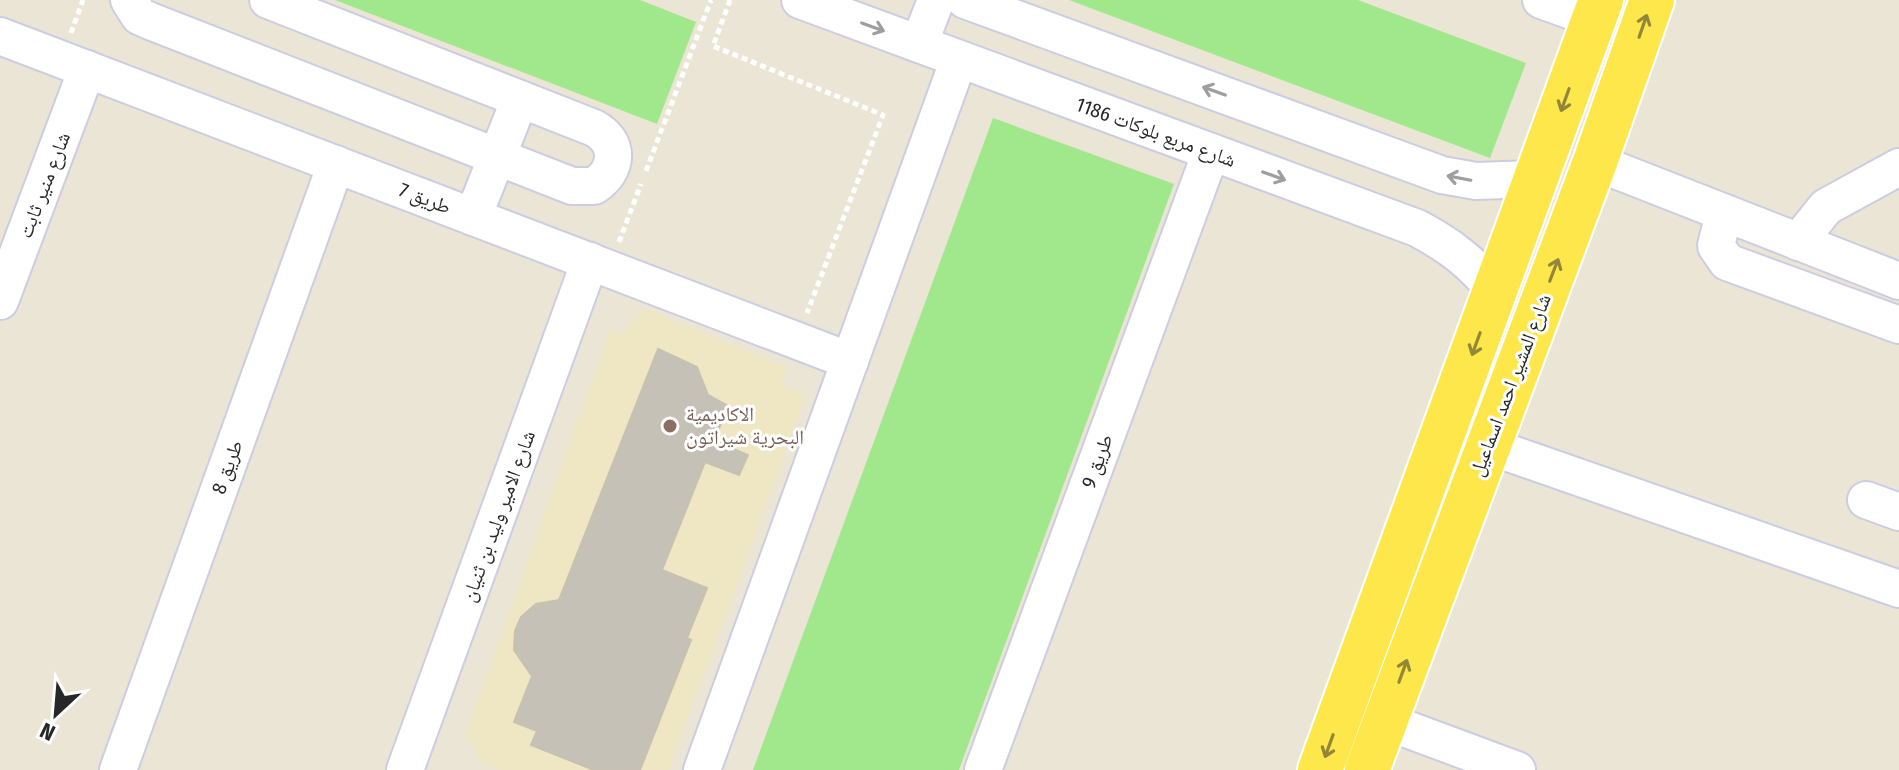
<svg xmlns="http://www.w3.org/2000/svg" width="1899" height="770" font-family="'Fira Sans Condensed','Noto Naskh Arabic',sans-serif">
  <rect width="100%" height="100%" fill="#ebe5d6"/>
  <!-- education -->
  <polygon fill="#efe6c3" points="648,310 788,368 781,385 806,396 669,770 499,770 484,764 465,736 610,329 623,334 638,312"/>
  <!-- green -->
  <g fill="#a1e88d">
    <polygon points="335,0 640,0 696,22 657,124"/>
    <polygon points="1069,0 1358,0 1526,63 1490,158"/>
    <polygon points="993,118 1174,184 959,770 753,770"/>
  </g>
  <!-- building -->
  <polygon fill="#c6c1b6" stroke="#c6c1b0" stroke-width="2" points="658,349 697,367 708,395 728,406 714,441 748,455 739,475 705,462 662,570 707,588 687,638 691,640 640,770 594,770 531,745 537,731 514,722 532,676 514,650 515,631 521,617 536,604 559,600"/>
  <g fill="none" stroke-linecap="round" stroke-linejoin="round">
    <!-- minor casing -->
    <g stroke="#cccde2" stroke-width="40">
      <g id="minor">
        <path d="M129,0L139,16L150,21L572,186H594C619,170 620,142 594,128L268,0"/>
        <path d="M800,0L1417,228C1449,245 1472,262 1495,291"/>
        <polyline points="965,0 1442,175 1476,181 1536,179"/>
        <polyline points="1541,0 1594,19"/>
        <polyline points="0,36 850,361"/>
        <polyline points="919,44 936,0"/>
        <polyline points="1595,162 1899,281"/>
        <polyline points="1724,213 1716,246 1727,262 1899,325"/>
        <polyline points="473,217 520,99"/>
        <polyline points="1798,242 1826,207 1899,167"/>
        <polyline points="0,301 87,69"/>
        <polyline points="1486,445 1899,589"/>
        <polyline points="1866,500 1899,512"/>
        <polyline points="1385,721 1517,770"/>
        <polyline points="118,770 336,164"/>
        <polyline points="405,770 590,261"/>
        <polyline points="702,770 959,59"/>
        <polyline points="983,770 1211,152"/>
      </g>
    </g>
    <!-- major casing -->
    <g stroke="#fff" stroke-width="48">
      <g id="major">
        <polyline points="1320,770 1601,0"/>
        <polyline points="1367,770 1595,162 1652,0"/>
      </g>
    </g>
    <!-- path -->
    <g stroke="#fff" stroke-width="5" stroke-dasharray="6 4" stroke-linecap="butt">
      <polyline points="730,0 713,46 883,115 807,313"/>
      <polyline points="71,33 83,0"/>
      <polyline points="646,171 711,0"/>
      <polyline points="619,242 641,184"/>
    </g>
    <!-- minor -->
    <use href="#minor" stroke="#fff" stroke-width="36"/>
    <!-- major -->
    <use href="#major" stroke="#fde74a" stroke-width="44"/>
  </g>
  <!-- one-way arrows -->
  <defs><path id="oneway-shaft" d="M-6 0H5M1.5-3L5.5 0L1.5 3" fill="none" stroke-width="1.6" stroke-linecap="round" stroke-linejoin="round" transform="scale(2)"/></defs>
  <g stroke="#928738">
    <use href="#oneway-shaft" transform="translate(1643 26) rotate(-71)"/>
    <use href="#oneway-shaft" transform="translate(1565 100) rotate(110)"/>
    <use href="#oneway-shaft" transform="translate(1554 270) rotate(-69)"/>
    <use href="#oneway-shaft" transform="translate(1476 344) rotate(110)"/>
    <use href="#oneway-shaft" transform="translate(1403 671) rotate(-70)"/>
    <use href="#oneway-shaft" transform="translate(1329 746) rotate(110)"/>
  </g>
  <g stroke="#9e9e9e">
    <use href="#oneway-shaft" transform="translate(873 27) rotate(20)"/>
    <use href="#oneway-shaft" transform="translate(1214 91) rotate(-160)"/>
    <use href="#oneway-shaft" transform="translate(1274 176) rotate(20)"/>
    <use href="#oneway-shaft" transform="translate(1459 178) rotate(-169)"/>
  </g>
  <!-- markers -->
  <circle fill="#8d6e63" stroke="#fff" stroke-width="3" cx="670" cy="426" r="8"/>
  <g text-anchor="middle" stroke-width="6" stroke-linejoin="round" paint-order="stroke">
    <!-- street labels -->
    <g font-size="20" fill="#272727" stroke="#fff">
      <text transform="translate(1156 132) rotate(20)" y="7">شارع مربع بلوكات 1186</text>
      <text transform="translate(44 185) rotate(-69)" y="7">شارع منير ثابت</text>
      <text transform="translate(425 198) rotate(21)" y="7">طريق 7</text>
      <text transform="translate(1510 385) rotate(-69)" y="7">شارع المشير احمد اسماعيل</text>
      <text transform="translate(1097 461) rotate(-70)" y="7">طريق 9</text>
      <text transform="translate(227 467) rotate(-70)" y="7">طريق 8</text>
      <text transform="translate(498 516) rotate(-70)" y="7">شارع الامير وليد بن ثنيان</text>
    </g>
    <!-- education labels -->
    <g font-size="20" fill="#785e54" stroke="#fff" text-anchor="start">
      <text x="686" y="421">الاكاديمية<tspan x="686" dy="23">البحرية شيراتون</tspan></text>
    </g>
  </g>
  <!-- north arrow -->
  <g transform="translate(56 714) rotate(206)" stroke="#ffffff" stroke-width="6" paint-order="stroke">
  <path d="M0-6L14 30L0 20L-14 30Z" fill="#272727"/>
  <text y="-12" font-size="22" font-weight="bold" text-anchor="middle" fill="#272727">N</text>
  </g>
</svg>
